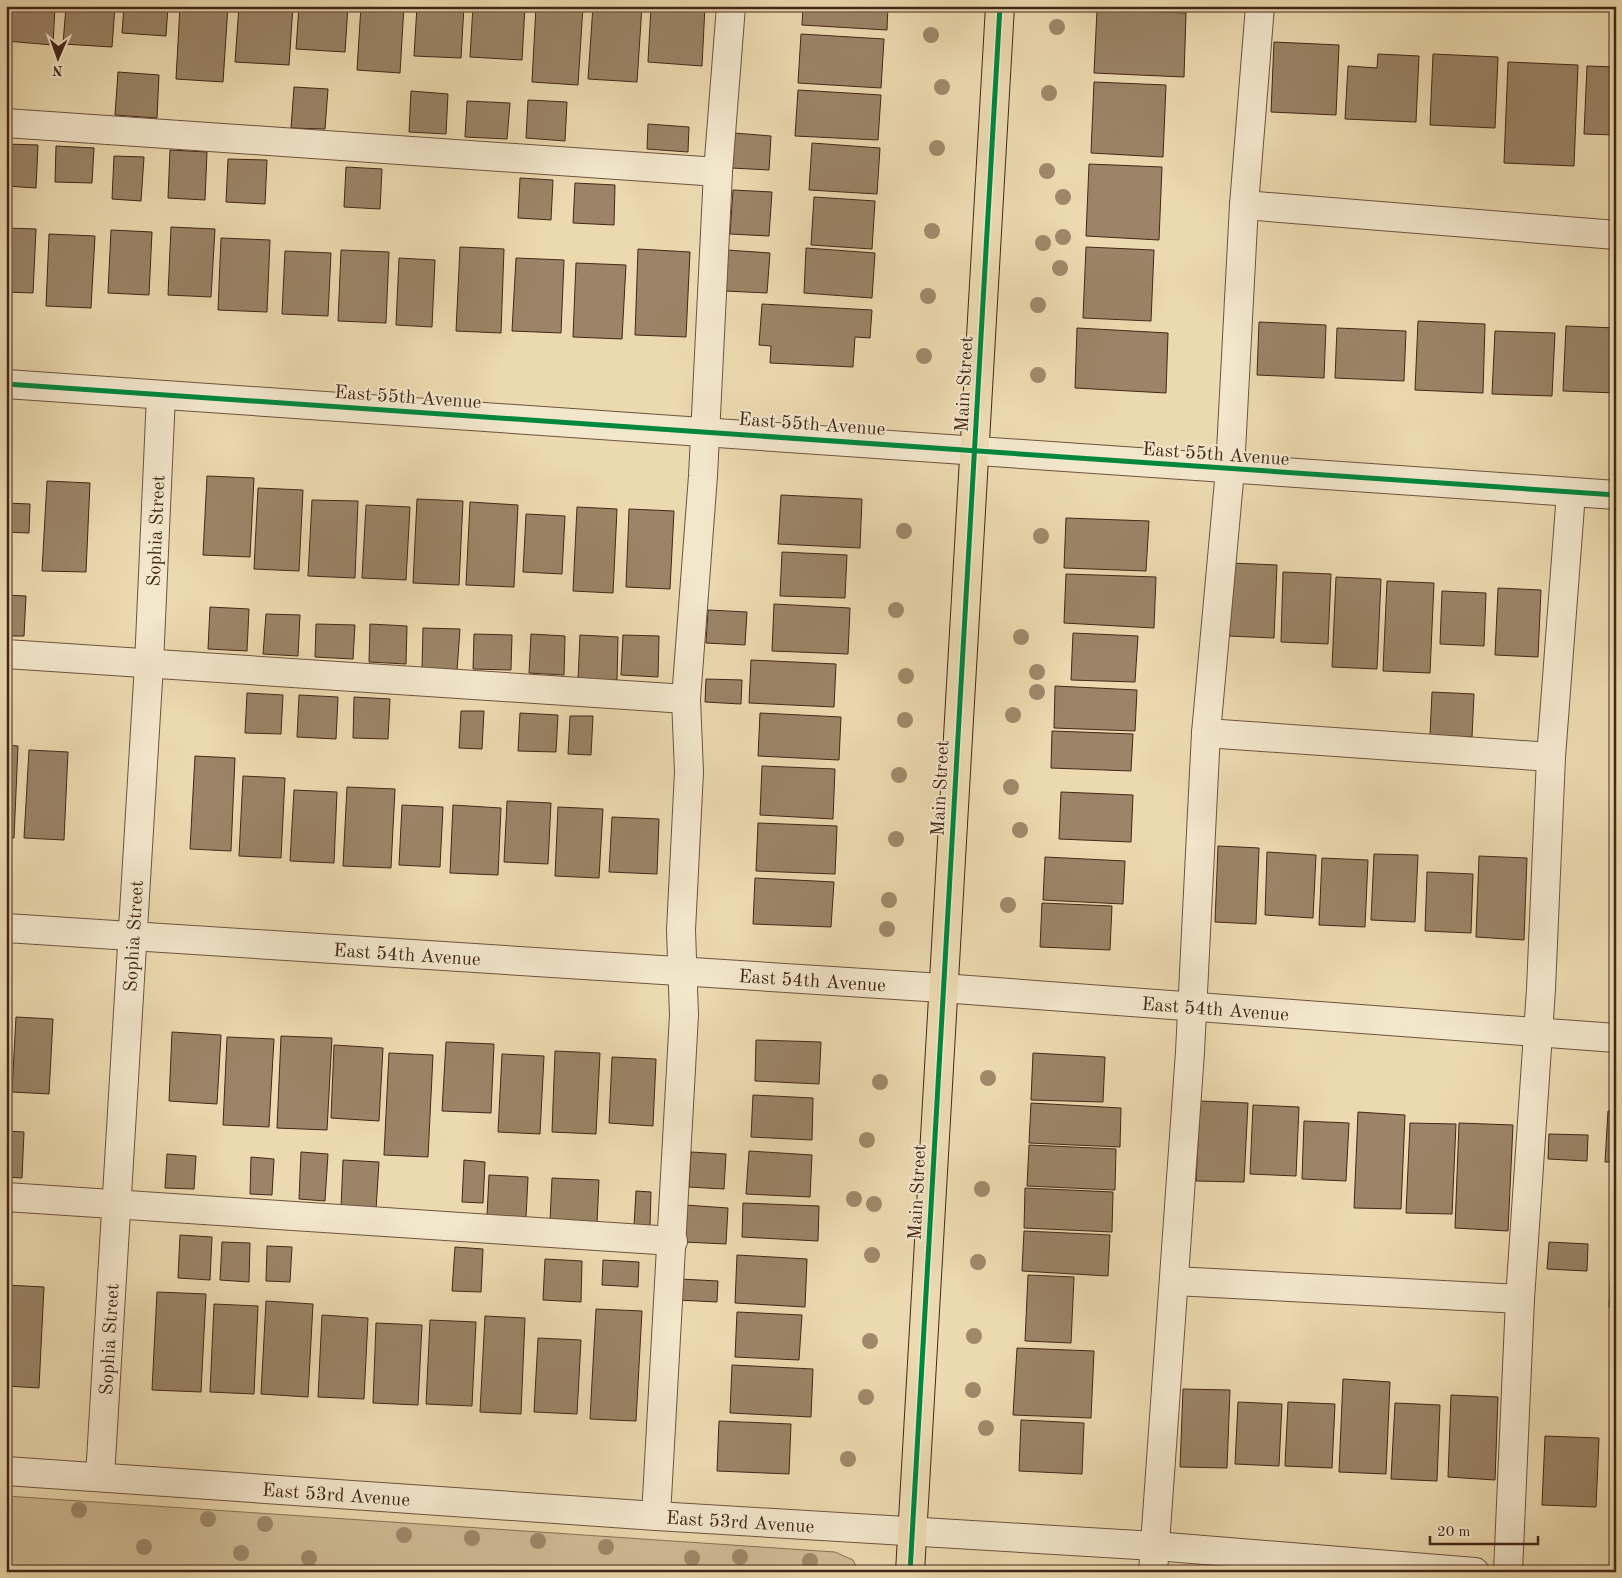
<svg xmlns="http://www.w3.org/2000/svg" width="1622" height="1578" font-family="'Old Standard TT',serif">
  <rect width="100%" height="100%" fill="#ebd9af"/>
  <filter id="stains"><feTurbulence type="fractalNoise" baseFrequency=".004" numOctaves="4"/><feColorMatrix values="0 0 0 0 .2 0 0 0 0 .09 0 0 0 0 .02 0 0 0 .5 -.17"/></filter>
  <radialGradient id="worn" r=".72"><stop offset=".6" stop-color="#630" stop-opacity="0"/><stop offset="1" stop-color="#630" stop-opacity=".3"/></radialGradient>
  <!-- green -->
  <polygon fill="#cfbb95" stroke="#8a7156" points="6,1496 835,1552 853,1560 859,1572 6,1572"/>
  <!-- building -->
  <g fill="#9b8467" stroke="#442718">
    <polygon points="6,6 55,6 53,45 6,41"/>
    <polygon points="66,6 115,6 112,47 63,44"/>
    <polygon points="124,6 168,6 166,36 122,33"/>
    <polygon points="180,6 228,6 223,82 176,79"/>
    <polygon points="239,6 293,6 289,65 235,62"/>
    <polygon points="299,6 348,6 345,52 296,49"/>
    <polygon points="361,6 404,6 400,73 357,70"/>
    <polygon points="417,6 464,6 461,58 414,56"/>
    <polygon points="473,6 525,6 522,60 470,57"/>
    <polygon points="536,6 583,6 578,85 532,82"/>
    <polygon points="593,6 642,6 637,82 588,79"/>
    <polygon points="651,6 705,6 702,66 648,62"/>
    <polygon points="803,6 888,6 887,30 802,25"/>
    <polygon points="1097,10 1186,13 1184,77 1094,73"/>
    <polygon points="801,34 884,39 881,88 798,83"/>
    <polygon points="1274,42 1339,45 1336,115 1271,112"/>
    <polygon points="1378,54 1419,56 1416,122 1345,119 1348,66 1377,68"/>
    <polygon points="1433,54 1498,57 1495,128 1430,125"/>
    <polygon points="1508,62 1578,65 1574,166 1504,163"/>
    <polygon points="1587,66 1616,67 1616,135 1584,134"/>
    <polygon points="118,72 159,75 157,118 115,115"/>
    <polygon points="1094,82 1166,85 1163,157 1091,153"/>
    <polygon points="294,87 328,89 325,129 291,128"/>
    <polygon points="798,90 881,95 878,140 795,136"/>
    <polygon points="411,91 448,94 446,134 409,132"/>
    <polygon points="528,100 567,102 565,141 526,138"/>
    <polygon points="467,101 510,103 507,139 465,137"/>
    <polygon points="648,124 689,127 688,152 647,149"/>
    <polygon points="734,133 771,136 769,170 731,168"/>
    <polygon points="812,143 880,148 877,194 809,190"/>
    <polygon points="6,144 38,145 36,188 6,186"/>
    <polygon points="56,146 94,148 92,183 55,182"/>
    <polygon points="170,150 207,152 205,200 168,198"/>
    <polygon points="114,156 144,157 141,201 112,199"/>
    <polygon points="228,159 267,160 265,204 226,202"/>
    <polygon points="1089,164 1162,167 1159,240 1086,236"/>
    <polygon points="346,167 382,169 380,209 344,207"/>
    <polygon points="520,178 553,180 551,220 518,218"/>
    <polygon points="575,183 615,185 614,225 573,223"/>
    <polygon points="733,190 772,192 769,236 730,234"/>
    <polygon points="814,197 875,201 872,249 811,245"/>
    <polygon points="171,227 215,229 211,297 168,295"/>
    <polygon points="6,228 36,229 33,293 6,292"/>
    <polygon points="111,230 152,232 149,295 108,293"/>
    <polygon points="49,234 95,236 91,308 46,306"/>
    <polygon points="221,238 270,240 267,312 218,310"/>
    <polygon points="460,247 504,249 501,333 456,331"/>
    <polygon points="1086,247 1154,250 1151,321 1083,318"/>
    <polygon points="806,248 875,253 872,298 804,293"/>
    <polygon points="638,249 690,252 686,337 635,335"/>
    <polygon points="341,250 389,252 386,323 338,321"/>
    <polygon points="727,250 770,253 767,293 725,291"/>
    <polygon points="285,251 331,253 328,316 282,314"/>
    <polygon points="399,258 435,260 432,327 396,325"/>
    <polygon points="516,258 564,260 561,333 512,331"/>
    <polygon points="576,263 626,265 622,339 573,337"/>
    <polygon points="762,304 872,310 870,338 855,337 853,367 770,363 771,346 759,345"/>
    <polygon points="1418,321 1485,324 1483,393 1415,390"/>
    <polygon points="1259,322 1326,325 1324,378 1257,375"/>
    <polygon points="1566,326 1616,328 1616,393 1563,391"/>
    <polygon points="1077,328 1168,333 1166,393 1075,388"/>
    <polygon points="1337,328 1406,331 1404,381 1335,378"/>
    <polygon points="1495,331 1555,333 1552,396 1492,394"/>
    <polygon points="207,476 254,478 250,557 203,555"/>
    <polygon points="47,481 90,483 86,572 42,571"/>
    <polygon points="258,488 303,490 299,571 254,569"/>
    <polygon points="781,495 862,499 860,548 778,544"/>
    <polygon points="417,499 463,501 459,585 413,583"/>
    <polygon points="312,500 358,501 355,578 308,576"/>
    <polygon points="470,502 518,505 514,587 466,585"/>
    <polygon points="6,503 30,504 29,533 6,532"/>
    <polygon points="366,505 410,507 406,580 362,578"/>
    <polygon points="577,507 617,509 613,593 573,591"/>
    <polygon points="629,509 674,511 670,589 626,587"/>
    <polygon points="526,514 565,516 562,574 523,572"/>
    <polygon points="1066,518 1149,521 1146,571 1064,568"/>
    <polygon points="782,552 847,555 845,598 780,596"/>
    <polygon points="1231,563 1277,565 1274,638 1228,636"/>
    <polygon points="1283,572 1331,574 1328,644 1281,642"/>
    <polygon points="1066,574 1156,577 1154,628 1064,623"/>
    <polygon points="1336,577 1381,579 1377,669 1332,667"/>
    <polygon points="1387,581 1434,583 1430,673 1383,671"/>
    <polygon points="1498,588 1541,590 1538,657 1495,655"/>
    <polygon points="1442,591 1486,593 1484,646 1440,644"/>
    <polygon points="6,595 26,596 24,636 6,636"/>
    <polygon points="774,604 850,608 848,654 772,651"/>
    <polygon points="210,607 249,609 247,651 208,649"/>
    <polygon points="708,610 747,612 745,645 706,643"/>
    <polygon points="266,614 300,615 298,656 263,654"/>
    <polygon points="316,624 355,625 353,659 315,657"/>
    <polygon points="370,624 407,626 406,664 369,662"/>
    <polygon points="423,628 460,629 457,671 422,669"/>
    <polygon points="1073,633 1138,636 1135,682 1071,680"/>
    <polygon points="474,634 512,635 511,670 473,669"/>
    <polygon points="531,634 565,636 564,675 529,673"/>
    <polygon points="580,635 618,637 617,680 578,679"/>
    <polygon points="623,635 659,636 658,677 621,675"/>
    <polygon points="751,660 836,664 834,707 749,703"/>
    <polygon points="706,679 742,680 741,704 705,702"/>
    <polygon points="1055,686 1137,690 1135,731 1054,728"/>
    <polygon points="1432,692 1474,694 1472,737 1430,735"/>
    <polygon points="247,693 283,695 281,734 245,733"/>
    <polygon points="299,695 338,697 336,739 297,737"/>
    <polygon points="354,697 390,699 388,739 353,738"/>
    <polygon points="461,711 484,711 482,749 459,748"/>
    <polygon points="520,713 558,715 556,752 518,751"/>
    <polygon points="760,713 841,717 839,760 758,756"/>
    <polygon points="570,716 593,716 591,755 568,754"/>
    <polygon points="1052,731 1133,734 1131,771 1051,768"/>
    <polygon points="6,745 18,746 14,838 6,838"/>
    <polygon points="29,750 68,752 64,840 24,838"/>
    <polygon points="195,756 235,758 231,851 190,849"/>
    <polygon points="762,766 835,769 833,819 760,815"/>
    <polygon points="243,776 285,778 281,858 239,856"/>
    <polygon points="347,787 395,789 391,868 343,866"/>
    <polygon points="294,790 337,792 334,863 290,861"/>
    <polygon points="1061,792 1133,795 1131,842 1059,839"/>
    <polygon points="507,801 551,803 548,864 504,862"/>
    <polygon points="402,805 443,807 440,867 399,865"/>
    <polygon points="453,805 501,808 498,875 450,873"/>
    <polygon points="558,807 603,809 599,878 555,876"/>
    <polygon points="612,817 659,819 657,874 609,872"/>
    <polygon points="758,823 837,826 835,874 756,871"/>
    <polygon points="1218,846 1259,848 1256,924 1215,922"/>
    <polygon points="1267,852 1316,855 1313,918 1265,915"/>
    <polygon points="1374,854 1418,855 1415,922 1371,920"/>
    <polygon points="1479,856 1527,858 1524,940 1476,937"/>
    <polygon points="1045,857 1125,861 1123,904 1043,900"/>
    <polygon points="1322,858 1368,860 1365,927 1319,925"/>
    <polygon points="1427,872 1473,874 1471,933 1425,931"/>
    <polygon points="755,878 834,882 831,927 753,924"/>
    <polygon points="1042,903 1112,906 1110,950 1040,947"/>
    <polygon points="16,1017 53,1019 49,1094 12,1092"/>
    <polygon points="172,1032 221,1035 217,1104 169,1101"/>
    <polygon points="281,1036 332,1038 327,1130 277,1128"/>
    <polygon points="227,1037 274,1039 269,1127 223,1125"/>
    <polygon points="756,1040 821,1042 819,1084 755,1081"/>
    <polygon points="446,1042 494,1044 491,1113 442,1111"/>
    <polygon points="334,1045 383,1048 379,1121 331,1118"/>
    <polygon points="555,1051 600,1053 596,1134 552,1132"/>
    <polygon points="389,1053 433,1055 428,1157 384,1155"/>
    <polygon points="1033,1053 1105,1057 1103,1102 1031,1100"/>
    <polygon points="502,1054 544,1056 540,1134 498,1132"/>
    <polygon points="612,1057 656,1059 653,1126 609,1123"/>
    <polygon points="753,1095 813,1098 812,1140 751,1137"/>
    <polygon points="1200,1101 1248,1103 1244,1182 1196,1181"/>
    <polygon points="1031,1103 1121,1108 1120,1147 1029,1143"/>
    <polygon points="1253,1105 1299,1107 1296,1176 1250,1174"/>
    <polygon points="1608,1111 1616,1111 1616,1162 1605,1162"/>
    <polygon points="1358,1112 1405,1115 1401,1209 1354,1208"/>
    <polygon points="1304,1121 1349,1123 1346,1181 1302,1179"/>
    <polygon points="1410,1123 1456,1124 1452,1214 1406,1213"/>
    <polygon points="1459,1123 1513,1125 1508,1231 1455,1228"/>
    <polygon points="6,1131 24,1132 22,1178 6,1177"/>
    <polygon points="1549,1134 1588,1135 1587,1161 1548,1159"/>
    <polygon points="1029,1145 1116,1149 1115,1190 1027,1186"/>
    <polygon points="749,1151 812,1155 810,1197 746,1194"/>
    <polygon points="301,1152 328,1154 325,1201 299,1199"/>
    <polygon points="691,1152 726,1154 724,1189 689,1187"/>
    <polygon points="167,1154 196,1156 194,1189 165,1188"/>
    <polygon points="251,1157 274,1159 272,1195 250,1194"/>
    <polygon points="343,1160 379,1162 376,1210 341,1208"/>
    <polygon points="464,1160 485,1162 483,1203 462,1202"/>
    <polygon points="489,1175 528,1177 526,1218 487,1216"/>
    <polygon points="552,1178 599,1180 597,1223 550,1221"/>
    <polygon points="1025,1188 1113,1192 1112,1232 1024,1228"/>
    <polygon points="636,1191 651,1192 650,1226 634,1226"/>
    <polygon points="1616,1191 1616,1235 1614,1235"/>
    <polygon points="743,1203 819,1206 818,1241 742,1237"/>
    <polygon points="685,1205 728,1208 726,1244 684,1242"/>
    <polygon points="1024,1231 1110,1235 1108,1276 1022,1271"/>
    <polygon points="180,1235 212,1237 210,1280 178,1278"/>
    <polygon points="1612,1241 1616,1242 1616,1307 1609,1307"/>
    <polygon points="222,1242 250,1243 249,1282 220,1280"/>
    <polygon points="1549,1242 1588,1244 1587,1271 1547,1269"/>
    <polygon points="267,1246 292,1247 290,1282 266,1281"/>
    <polygon points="455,1247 483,1249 481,1292 452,1291"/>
    <polygon points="737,1255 807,1259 805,1307 735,1303"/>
    <polygon points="545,1259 582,1261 581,1302 543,1300"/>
    <polygon points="603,1260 639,1262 638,1287 602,1285"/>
    <polygon points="1028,1275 1074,1277 1071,1343 1025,1341"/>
    <polygon points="680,1279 718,1281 717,1302 678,1300"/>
    <polygon points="6,1285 44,1287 39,1388 6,1386"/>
    <polygon points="157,1292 206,1294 201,1392 152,1390"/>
    <polygon points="266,1301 313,1304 308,1397 261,1394"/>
    <polygon points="214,1304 258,1306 254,1394 210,1392"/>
    <polygon points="596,1309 642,1311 636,1421 590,1419"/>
    <polygon points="737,1312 802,1315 799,1360 735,1357"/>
    <polygon points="322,1315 368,1318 364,1399 318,1397"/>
    <polygon points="485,1316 525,1318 521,1414 480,1412"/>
    <polygon points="430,1320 476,1322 472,1406 426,1404"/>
    <polygon points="376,1323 422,1325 418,1405 373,1403"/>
    <polygon points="538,1338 581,1340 577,1414 534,1412"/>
    <polygon points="1017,1348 1094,1351 1091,1418 1013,1415"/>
    <polygon points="732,1365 813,1369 811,1417 730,1413"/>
    <polygon points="1343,1379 1390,1382 1386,1474 1339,1472"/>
    <polygon points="1183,1389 1230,1390 1227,1468 1180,1467"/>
    <polygon points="1451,1395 1498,1397 1495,1480 1448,1477"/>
    <polygon points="1238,1402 1282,1404 1279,1466 1235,1464"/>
    <polygon points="1288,1402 1335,1404 1332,1468 1285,1466"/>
    <polygon points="1395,1403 1440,1405 1437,1481 1391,1479"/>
    <polygon points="1021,1420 1084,1423 1082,1474 1019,1471"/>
    <polygon points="719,1421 791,1424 789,1474 717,1471"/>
    <polygon points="1545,1436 1599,1438 1596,1507 1542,1505"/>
  </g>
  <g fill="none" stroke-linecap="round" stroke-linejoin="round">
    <!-- minor casing -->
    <g stroke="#6e543e" stroke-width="30">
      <g id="minor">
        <polyline points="6,123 718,172"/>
        <polyline points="1244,205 1616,235"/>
        <polyline points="6,384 1616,495"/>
        <polyline points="6,654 686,699"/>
        <polyline points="1206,733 1551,757"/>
        <path id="s1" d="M6,928L942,988L1616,1038"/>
        <polyline points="6,1197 673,1241"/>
        <polyline points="1174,1281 1520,1299"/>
        <path id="s2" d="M6,1471L656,1516L1155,1546L1475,1572"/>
        <path id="s3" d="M100,1477L149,664L161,395"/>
        <polyline points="656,1516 684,1015 681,930 689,772 686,699 703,476 718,172 731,6"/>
        <polyline points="1153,1572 1190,1052 1206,733 1230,470 1244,205 1260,6"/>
        <polyline points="1508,1572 1520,1299 1541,989 1551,757 1571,493"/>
      </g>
    </g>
    <!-- major casing -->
    <g stroke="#442718" stroke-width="30">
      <polyline id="major" points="910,1572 1000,6"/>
    </g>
    <!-- minor -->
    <use href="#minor" stroke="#f2e6cb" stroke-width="28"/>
    <!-- major -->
    <use href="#major" stroke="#ebd9af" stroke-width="28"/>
    <!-- cycleway casing -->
    <g stroke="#f2e6cb" stroke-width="8">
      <g id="cycleway">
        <polyline points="6,384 1616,495"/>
        <polyline points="910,1572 1000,6"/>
      </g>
    </g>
    <!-- cycleway -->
    <use href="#cycleway" stroke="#00873e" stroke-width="5"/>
  </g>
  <!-- trees -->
  <g fill="#9f886a">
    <circle cx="1057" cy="27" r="8"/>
    <circle cx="931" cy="35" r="8"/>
    <circle cx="942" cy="87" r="8"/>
    <circle cx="1049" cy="93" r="8"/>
    <circle cx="937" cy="148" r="8"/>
    <circle cx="1047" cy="171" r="8"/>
    <circle cx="1063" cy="197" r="8"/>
    <circle cx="932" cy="231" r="8"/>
    <circle cx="1063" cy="237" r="8"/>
    <circle cx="1043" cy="243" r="8"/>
    <circle cx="1060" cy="268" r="8"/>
    <circle cx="928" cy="296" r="8"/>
    <circle cx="1038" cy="305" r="8"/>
    <circle cx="924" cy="356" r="8"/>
    <circle cx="1038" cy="375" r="8"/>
    <circle cx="904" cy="531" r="8"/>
    <circle cx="1041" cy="536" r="8"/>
    <circle cx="896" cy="610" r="8"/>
    <circle cx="1021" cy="637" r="8"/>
    <circle cx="1037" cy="672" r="8"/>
    <circle cx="906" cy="676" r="8"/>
    <circle cx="1037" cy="692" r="8"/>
    <circle cx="1013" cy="715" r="8"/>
    <circle cx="905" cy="720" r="8"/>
    <circle cx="899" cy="775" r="8"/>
    <circle cx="1011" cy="787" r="8"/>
    <circle cx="1020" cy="830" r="8"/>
    <circle cx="896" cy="839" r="8"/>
    <circle cx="889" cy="900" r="8"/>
    <circle cx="1008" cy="905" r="8"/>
    <circle cx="887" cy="929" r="8"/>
    <circle cx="988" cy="1078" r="8"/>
    <circle cx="880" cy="1082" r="8"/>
    <circle cx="867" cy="1140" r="8"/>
    <circle cx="982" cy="1189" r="8"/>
    <circle cx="854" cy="1199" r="8"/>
    <circle cx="874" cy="1204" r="8"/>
    <circle cx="872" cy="1255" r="8"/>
    <circle cx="978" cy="1262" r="8"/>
    <circle cx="974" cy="1336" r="8"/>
    <circle cx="870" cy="1341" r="8"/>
    <circle cx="973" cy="1390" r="8"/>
    <circle cx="866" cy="1397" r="8"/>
    <circle cx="986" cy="1428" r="8"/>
    <circle cx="848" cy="1459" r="8"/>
    <circle cx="79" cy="1510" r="8"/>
    <circle cx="208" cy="1519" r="8"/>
    <circle cx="265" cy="1524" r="8"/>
    <circle cx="404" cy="1535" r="8"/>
    <circle cx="472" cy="1538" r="8"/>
    <circle cx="538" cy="1541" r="8"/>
    <circle cx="144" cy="1547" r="8"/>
    <circle cx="606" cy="1547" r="8"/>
    <circle cx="241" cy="1553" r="8"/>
    <circle cx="740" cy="1557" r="8"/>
    <circle cx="309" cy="1558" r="8"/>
    <circle cx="692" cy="1558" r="8"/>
    <circle cx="810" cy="1561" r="8"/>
  </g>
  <g text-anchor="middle" stroke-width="4" stroke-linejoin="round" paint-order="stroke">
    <!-- street labels -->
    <g font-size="19" fill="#442718" stroke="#f2e6cb">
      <text transform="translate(963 384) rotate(-87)" y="7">Main Street</text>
      <text transform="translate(408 396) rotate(4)" y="7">East 55th Avenue</text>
      <text transform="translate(812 423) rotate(4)" y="7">East 55th Avenue</text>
      <text transform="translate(1216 453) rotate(4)" y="7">East 55th Avenue</text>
      <text dy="7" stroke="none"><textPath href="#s3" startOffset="948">Sophia Street</textPath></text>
      <text transform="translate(939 788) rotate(-87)" y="7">Main Street</text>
      <text dy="7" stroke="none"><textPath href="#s3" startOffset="542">Sophia Street</textPath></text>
      <text dy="7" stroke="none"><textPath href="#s1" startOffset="402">East 54th Avenue</textPath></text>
      <text dy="7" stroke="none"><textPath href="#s1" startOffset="808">East 54th Avenue</textPath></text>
      <text dy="7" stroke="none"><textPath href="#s1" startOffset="1212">East 54th Avenue</textPath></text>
      <text transform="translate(916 1192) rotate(-87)" y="7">Main Street</text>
      <text dy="7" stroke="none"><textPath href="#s3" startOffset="138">Sophia Street</textPath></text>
      <text dy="7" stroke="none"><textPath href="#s2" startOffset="331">East 53rd Avenue</textPath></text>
      <text dy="7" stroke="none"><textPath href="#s2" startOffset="736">East 53rd Avenue</textPath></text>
    </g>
  </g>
  <!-- margin -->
  <rect width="1622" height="1578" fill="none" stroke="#ebd9af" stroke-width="25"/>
  <rect x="8" y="8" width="1607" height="1563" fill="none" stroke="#442718" stroke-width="2.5"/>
  <rect x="12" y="12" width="1597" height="1553" fill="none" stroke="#442718"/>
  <!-- north arrow -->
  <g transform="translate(58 58) rotate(182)" stroke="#f2e6cb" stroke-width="4" paint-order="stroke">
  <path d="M0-4L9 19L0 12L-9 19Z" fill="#442718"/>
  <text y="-8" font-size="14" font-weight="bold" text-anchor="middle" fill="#442718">N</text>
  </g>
  <!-- scale -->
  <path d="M1430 1536v8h108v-8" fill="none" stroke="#442718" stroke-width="2.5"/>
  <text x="1437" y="1536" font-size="15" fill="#442718" stroke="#f2e6cb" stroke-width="4" paint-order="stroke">20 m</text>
  <rect width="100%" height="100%" filter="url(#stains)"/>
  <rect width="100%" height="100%" fill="url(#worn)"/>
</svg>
